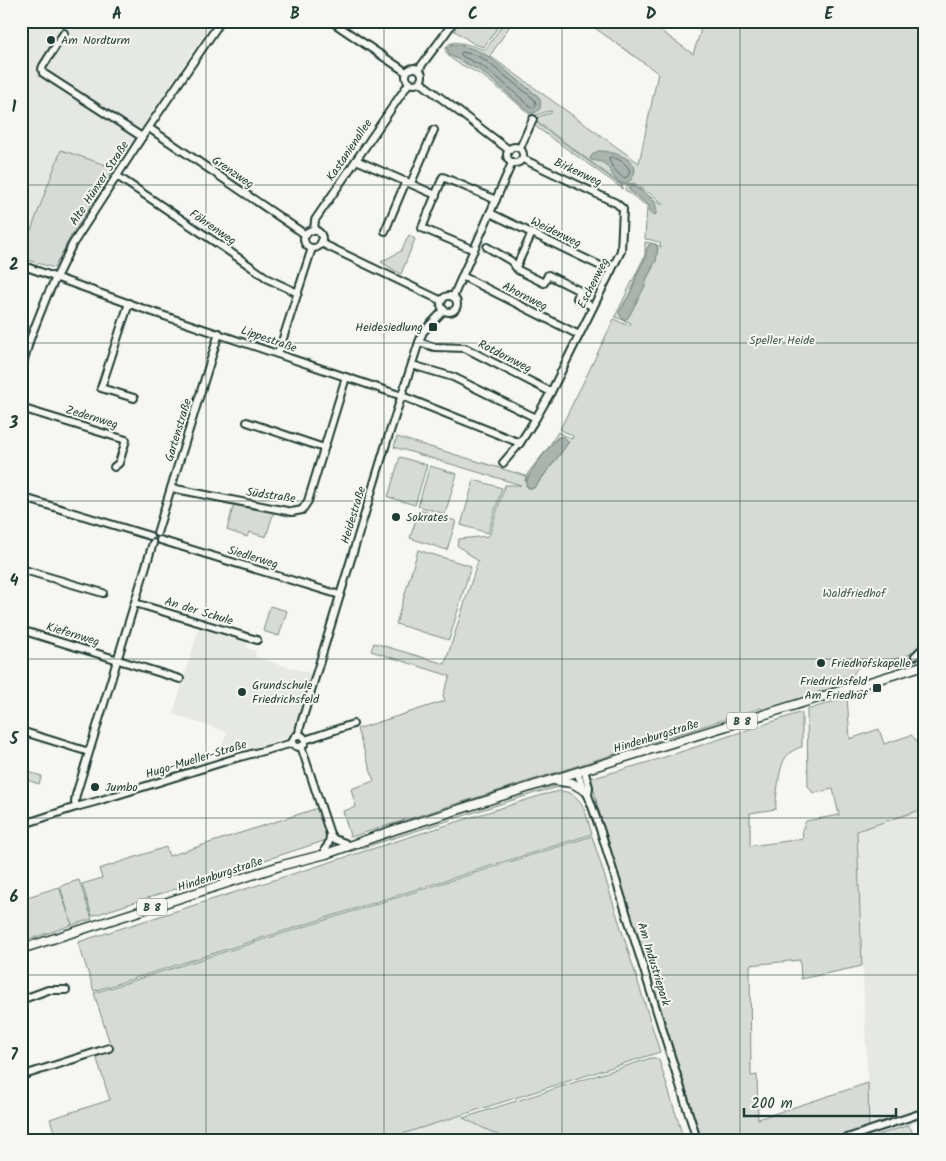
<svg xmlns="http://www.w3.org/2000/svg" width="946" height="1161" font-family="Kalam,sans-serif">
  <rect width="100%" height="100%" fill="#f6f6f2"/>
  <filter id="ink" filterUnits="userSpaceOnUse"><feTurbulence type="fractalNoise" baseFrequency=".02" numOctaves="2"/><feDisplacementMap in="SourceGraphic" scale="10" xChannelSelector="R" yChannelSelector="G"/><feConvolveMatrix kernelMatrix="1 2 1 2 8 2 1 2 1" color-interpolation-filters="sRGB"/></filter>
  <g filter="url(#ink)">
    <!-- built -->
    <g fill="#e6e8e4">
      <polygon points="21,21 213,21 115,168 61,150 27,242 21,240"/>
      <polygon points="203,626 210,629 211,631 248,642 247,648 256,651 255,657 312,674 309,677 300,707 301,711 295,726 291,735 286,738 217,760 227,732 173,714 199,628"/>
      <polygon points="925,748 925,1120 870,1137 857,831 923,809 922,749"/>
      <polygon points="464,1114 463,1118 508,1140 383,1140"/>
    </g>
    <!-- green -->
    <g fill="#d6dbd6" stroke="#7a8c85" fill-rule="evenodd">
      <polygon points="457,21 502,21 484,47 474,44 452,29"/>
      <path d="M505,21H513L490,56L639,163L658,73L585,21H647L693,54L700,33V21H925V639L914,653L876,665C864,662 855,666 852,679L841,682L825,692L765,711L761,708L354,836H350L343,811L356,807L351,789L374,781L357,729L445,701L443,695L450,676L371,651L374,643L445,664L478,561L457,545L459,539L489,536L505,485H521L394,447L397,437L526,476L525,481L528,473L548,448L558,432L572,439L573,436L560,429L587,375L614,319L624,324L630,325L631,323L615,317L645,255V242L651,243L649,245L645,259L638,272L631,292L620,312L621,317L645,286L647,278L653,267L657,246L655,244L661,247L660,243L652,240L645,239L647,206L625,190C626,186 629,183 633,184C643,191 652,199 662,205L663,203L655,197L634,183L622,185L535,120L536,118L546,114H550L552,111L545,112L532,117C519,104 499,88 484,77C475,70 453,63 448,55C446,53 445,50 446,48C450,36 474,47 482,49H486ZM558,437V457L537,485L534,488H528L526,483L527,478Z"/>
      <polygon points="534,121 622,186 623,189 532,124"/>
      <polygon points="61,150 115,168 71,236 54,268 21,258 21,257"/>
      <polygon points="409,235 415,239 401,274 381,262 401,251"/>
      <polygon points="400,457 427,465 415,505 388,497"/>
      <polygon points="430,466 457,474 445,514 418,506"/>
      <polygon points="474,480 502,488 488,533 461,525"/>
      <polygon points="234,503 274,511 266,537 249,532 247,537 227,530"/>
      <polygon points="419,510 456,521 447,550 410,538"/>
      <polygon points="418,550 471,566 449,640 396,624"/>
      <polygon points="270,606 287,611 279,636 263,631"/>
      <path d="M847,697L850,739L879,729L884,744L911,735C919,741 919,749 919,758L920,810L857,831L862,966L801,979L800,960L750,965L751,1076L757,1075L758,1119L868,1083L869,1138L909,1125L916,1140H702L598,808L592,781V777H597L659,759L802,712V747C782,752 781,767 778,785C777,793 775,801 776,809L750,813V846L803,839L802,830L806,821L839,815L833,789L813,793L808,786L807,710Z"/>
      <polygon points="925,719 925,748 922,749 919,721"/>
      <polygon points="21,770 42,776 39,784 21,778"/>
      <polygon points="561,785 570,785 567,787 555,788 535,793 350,852 349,849 539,789"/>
      <path d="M560,791C584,792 586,816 592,834L94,991L78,942L542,795Z"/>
      <polygon points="318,808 327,840 92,916 82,884 102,878 99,869 166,847 169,856"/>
      <polygon points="592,836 660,1052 383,1140 57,1140 50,1119 110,1100 96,1056 112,1050 94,993"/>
      <polygon points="79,880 92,919 72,925 60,886"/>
      <polygon points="59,887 72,925 21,942 21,899"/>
      <polygon points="651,1058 655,1058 659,1060 684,1140 508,1140 463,1118"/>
    </g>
    <!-- water -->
    <g fill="#aab3ae" stroke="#72847d">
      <path d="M452,44C464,45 479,50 489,57L538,96C543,104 541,114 530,113L496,83L479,70L449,55L447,48Z"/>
      <path d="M598,151C609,150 643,159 633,176C632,179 629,183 625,184C616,185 611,170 606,165C602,161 596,161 591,160L590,158L593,154Z"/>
      <path d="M631,185L634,186C645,194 659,198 656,214L653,215L650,214L649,206L647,204L629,190V187Z"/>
      <polygon points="651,243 655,244 658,248 656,261 647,278 645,286 628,318 624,320 621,317 619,312 631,292 638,272 645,259 647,248"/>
      <path d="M561,436L564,437L569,442L558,457L534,488H531L526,486C526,473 547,451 555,440Z"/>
    </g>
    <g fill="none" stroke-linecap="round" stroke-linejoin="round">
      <!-- shore -->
      <g stroke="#576c65" stroke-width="1">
        <polygon points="462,52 478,56 486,61 534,99 536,103 535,107 533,108 531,107 499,79 482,66 462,56 461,54"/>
        <path d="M612,157C619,159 628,164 630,172L627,177L623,178L613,168L609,160V158Z"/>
      </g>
      <!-- minor casing -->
      <g stroke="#1f3d34" stroke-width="10">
        <g id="minor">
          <polyline points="331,21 406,72"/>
          <polyline points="64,33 43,66 42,69 43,73 142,137"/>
          <circle cx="414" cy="76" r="8"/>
          <path d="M419,69C430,53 443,38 454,21"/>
          <polyline points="420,82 509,150"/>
          <polyline points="149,128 306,235"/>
          <circle cx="515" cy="155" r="8"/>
          <polyline points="520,148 533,119"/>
          <polyline points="523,159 616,203 623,209 621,251 551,392"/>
          <polyline points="356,160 436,195"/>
          <polyline points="117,176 230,252 270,280 298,293"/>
          <polyline points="411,183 434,130"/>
          <polyline points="490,213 611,271"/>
          <circle cx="313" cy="239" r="9"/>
          <polyline points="314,231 315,220 409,83"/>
          <polyline points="385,231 406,181"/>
          <polyline points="321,243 442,301"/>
          <polyline points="487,247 511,261 518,270 544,283 548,275 580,291 577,298 593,307"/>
          <polyline points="474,250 422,228 443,177 496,200"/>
          <polyline points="21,265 144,309 402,396 520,443 536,418 551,392 465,348 434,347 419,342"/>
          <polyline points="516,267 532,233"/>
          <polyline points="462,276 579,335"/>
          <circle cx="449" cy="304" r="8"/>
          <polyline points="453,297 512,163"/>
          <polyline points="129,303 101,388 134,398"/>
          <polyline points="278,354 312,248"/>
          <polyline points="412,365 453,377 536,418"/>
          <polyline points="21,370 30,339 47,296 72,245 142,137 221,21"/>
          <polyline points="21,408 126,440 119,463 114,467"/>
          <polyline points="247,422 324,448"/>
          <polyline points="503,463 520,443"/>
          <polyline points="171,488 292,512 302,510 308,501 346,377"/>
          <polyline points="21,497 150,536"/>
          <polyline points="157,533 219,333"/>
          <polyline points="160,540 340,595"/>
          <polyline points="21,569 103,593"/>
          <polyline points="135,603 257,640"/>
          <polyline points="21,630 180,679"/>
          <polyline points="915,656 925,646"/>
          <polyline points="21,731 89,752"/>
          <polyline points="299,734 300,727 386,444 419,342 423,332 444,310"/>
          <circle cx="299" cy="741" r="6"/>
          <polyline points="305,740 353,724"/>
          <polyline points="301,746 330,834 334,839 345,843"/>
          <polyline points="584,770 589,787 588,795"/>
          <polyline points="577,772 584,790 588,795 601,832 697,1140"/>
          <polyline points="76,807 75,802 76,795 153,543"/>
          <polyline points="21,825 76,807 98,801 236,758 293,743"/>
          <path d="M325,849C329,845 330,840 330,834"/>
          <polyline points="21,1000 48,990 66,990"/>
          <polyline points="21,1076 109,1048"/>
          <polyline points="841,1140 925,1112"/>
        </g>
      </g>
      <!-- major casing -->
      <g stroke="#1f3d34" stroke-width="11">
        <g id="major">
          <polyline points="554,780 572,783 584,790"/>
          <polyline points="21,949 283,865 326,854 394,830 577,772 925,665"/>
        </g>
      </g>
      <!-- minor -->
      <use href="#minor" stroke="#f6f6f2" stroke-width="6"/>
      <!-- major -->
      <use href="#major" stroke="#f6f6f2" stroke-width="8"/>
    </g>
  </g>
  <!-- grid -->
  <path fill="none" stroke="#1f3d34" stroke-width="1" stroke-opacity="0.55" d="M206,21V1140M384,21V1140M562,21V1140M740,21V1140M21,185H925M21,343H925M21,501H925M21,659H925M21,818H925M21,975H925"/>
  <!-- markers -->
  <g fill="#1f3d34" stroke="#f6f6f2" stroke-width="2">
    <circle cx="51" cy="40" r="5"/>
    <rect x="428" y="322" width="10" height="10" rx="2.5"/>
    <circle cx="396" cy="517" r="5"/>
    <circle cx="821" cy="663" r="5"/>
    <rect x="872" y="683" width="10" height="10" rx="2.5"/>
    <circle cx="242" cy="692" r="5"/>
    <circle cx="95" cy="787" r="5"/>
  </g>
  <g text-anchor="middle" stroke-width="4" stroke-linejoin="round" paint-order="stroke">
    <!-- shield labels -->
    <g fill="#f6f6f2" stroke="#60746d" stroke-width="1">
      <rect x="727" y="712.5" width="30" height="17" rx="4"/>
      <rect x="137" y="898.5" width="30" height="17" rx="4"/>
    </g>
    <g font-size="11" font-weight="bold" fill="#1f3d34">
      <text x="742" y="725">B 8</text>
      <text x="152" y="911">B 8</text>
    </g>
    <!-- poi labels -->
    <g font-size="12" fill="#1f3d34" stroke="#f6f6f2" text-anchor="start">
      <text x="61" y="44">Am Nordturm</text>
      <text x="423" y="331" text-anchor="end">Heidesiedlung</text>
      <text x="406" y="521">Sokrates</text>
      <text x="831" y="667">Friedhofskapelle</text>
      <text x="867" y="685" text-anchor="end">Friedrichsfeld<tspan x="867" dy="14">Am Friedhof</tspan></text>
      <text x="252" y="689">Grundschule<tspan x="252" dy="14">Friedrichsfeld</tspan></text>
      <text x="105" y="791">Jumbo</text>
    </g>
    <!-- street labels -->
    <g font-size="12" fill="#1f3d34" stroke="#f6f6f2">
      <text transform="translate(349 150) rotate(-56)" y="4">Kastanienallee</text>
      <text transform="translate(233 172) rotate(34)" y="4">Grenzweg</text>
      <text transform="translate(578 172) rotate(25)" y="4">Birkenweg</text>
      <text transform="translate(99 183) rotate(-57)" y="4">Alte Hünxer Straße</text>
      <text transform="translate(213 227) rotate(34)" y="4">Föhrenweg</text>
      <text transform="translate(556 232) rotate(26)" y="4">Weidenweg</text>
      <text transform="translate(593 283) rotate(-63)" y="4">Eschenweg</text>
      <text transform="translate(525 296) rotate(27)" y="4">Ahornweg</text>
      <text transform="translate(269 339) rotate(19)" y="4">Lippestraße</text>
      <text transform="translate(505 356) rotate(27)" y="4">Rotdornweg</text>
      <text transform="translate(92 417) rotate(17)" y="4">Zedernweg</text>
      <text transform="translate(178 430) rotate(-73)" y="4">Gartenstraße</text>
      <text transform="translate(271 495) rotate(8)" y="4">Südstraße</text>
      <text transform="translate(353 515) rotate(-73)" y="4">Heidestraße</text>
      <text transform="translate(253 557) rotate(17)" y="4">Siedlerweg</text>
      <text transform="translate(199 611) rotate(17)" y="4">An der Schule</text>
      <text transform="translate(73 634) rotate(17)" y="4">Kiefernweg</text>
      <text transform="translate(656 736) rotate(-17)" y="4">Hindenburgstraße</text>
      <text transform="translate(196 759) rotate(-17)" y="4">Hugo-Mueller-Straße</text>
      <text transform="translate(220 874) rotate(-18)" y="4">Hindenburgstraße</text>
      <text transform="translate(654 964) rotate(73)" y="4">Am Industriepark</text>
    </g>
    <!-- park labels -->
    <g font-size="12" fill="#445d54" stroke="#f6f6f2">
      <text x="782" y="344">Speller Heide</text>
      <text x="854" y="597">Waldfriedhof</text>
    </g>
  </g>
  <!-- margin -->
  <rect width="946" height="1161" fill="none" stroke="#f6f6f2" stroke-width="55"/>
  <!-- scale -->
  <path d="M744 1108v8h152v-8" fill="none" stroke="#1f3d34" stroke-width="2.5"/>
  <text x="751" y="1108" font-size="15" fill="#1f3d34" stroke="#f6f6f2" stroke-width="4" paint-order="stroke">200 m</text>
  <rect x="28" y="28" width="890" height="1106" fill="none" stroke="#1f3d34" stroke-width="2"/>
  <g font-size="16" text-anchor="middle" font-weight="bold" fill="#1f3d34">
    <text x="117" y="19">A</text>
    <text x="295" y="19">B</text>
    <text x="473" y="19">C</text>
    <text x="651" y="19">D</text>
    <text x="829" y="19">E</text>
    <text x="14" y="112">1</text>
    <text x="14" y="270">2</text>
    <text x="14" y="428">3</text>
    <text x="14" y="586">4</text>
    <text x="14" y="744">5</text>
    <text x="14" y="902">6</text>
    <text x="14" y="1060">7</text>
  </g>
</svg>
